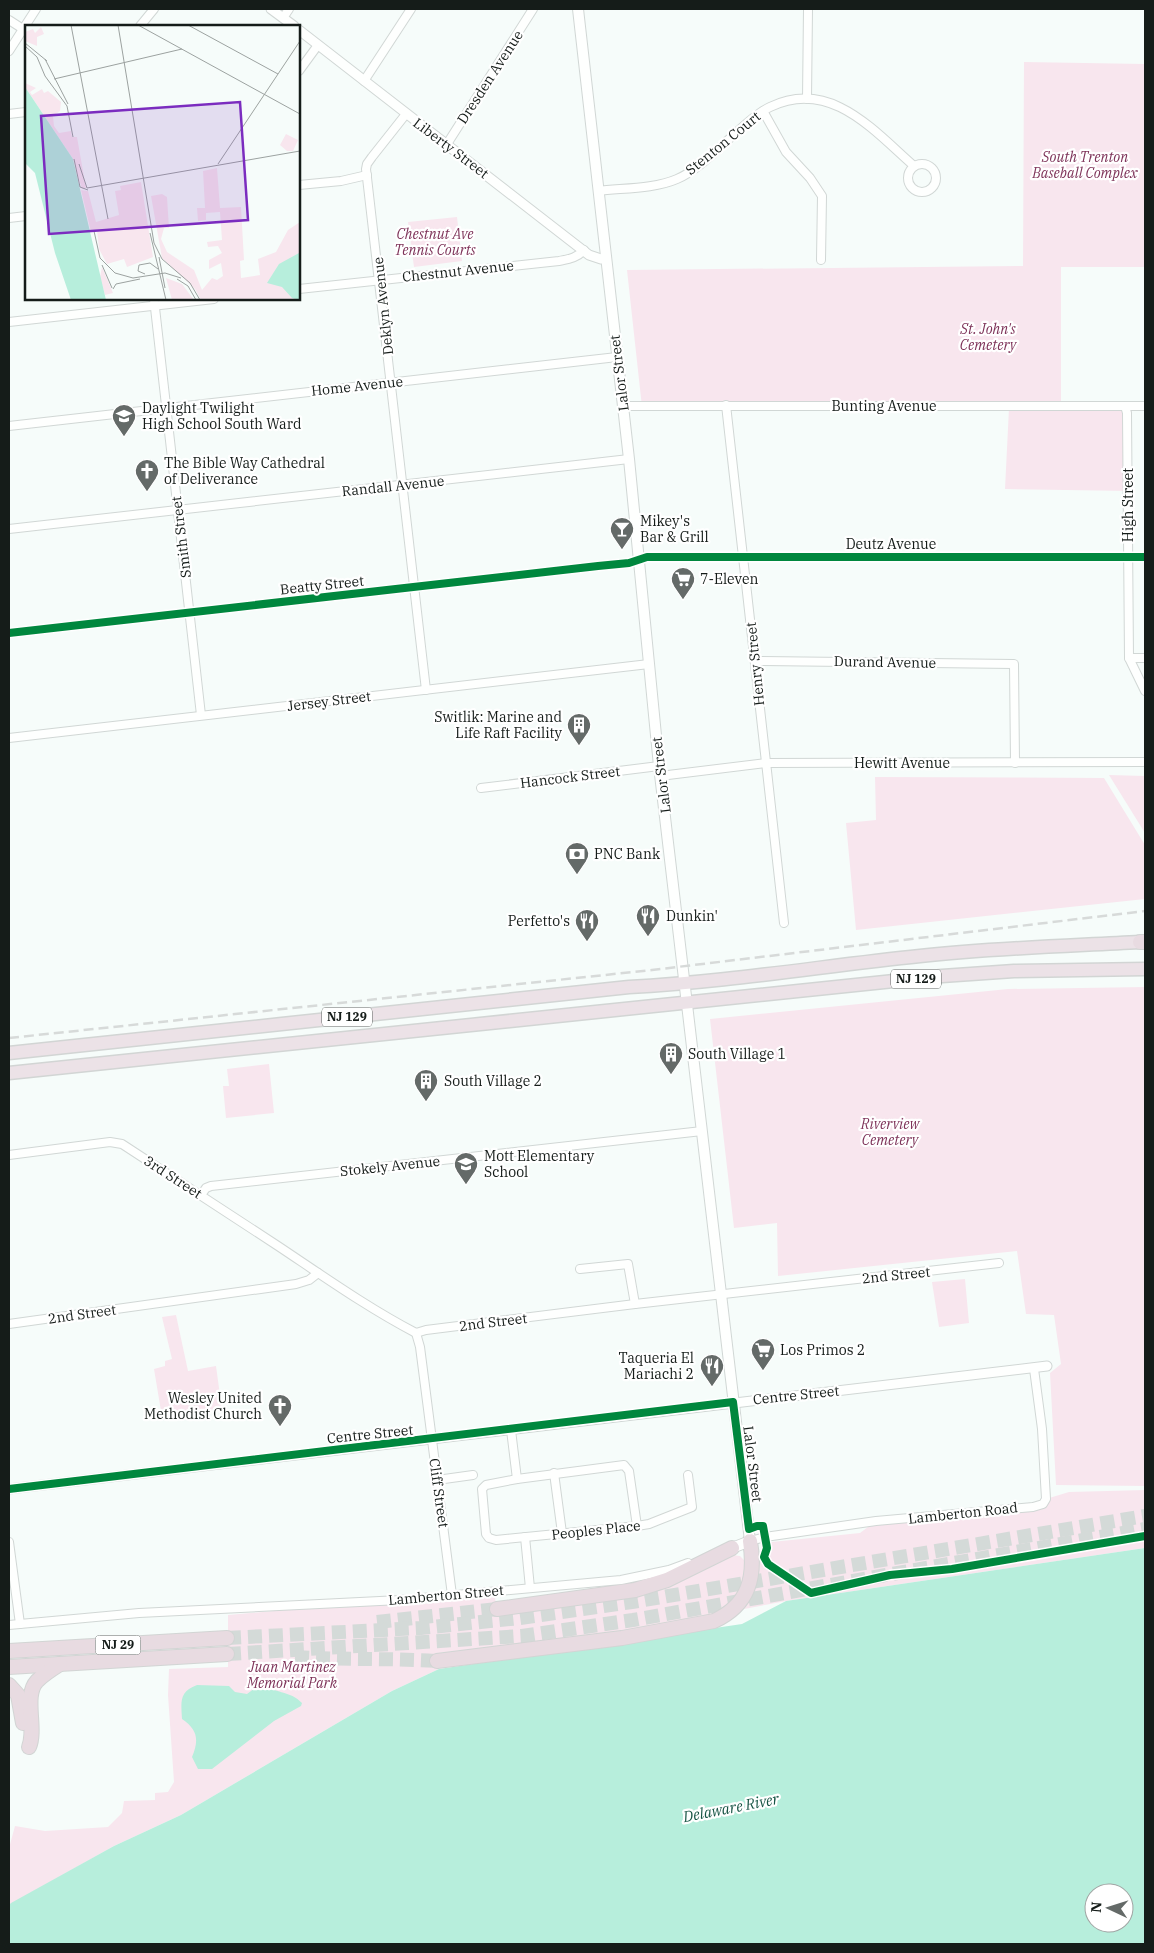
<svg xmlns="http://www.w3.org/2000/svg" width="1154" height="1953" font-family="'IBM Plex Serif',serif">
  <rect width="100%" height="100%" fill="#f6fcfa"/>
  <!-- green -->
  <g fill="#f8e6ee">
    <polygon points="1024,62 1145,64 1145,267 1061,267 1061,407 1132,408 1131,491 1005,489 1009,408 642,407 627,270 1023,266"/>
    <polygon points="457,217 462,261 414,267 408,222"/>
    <polygon points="1109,775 1145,776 1145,833"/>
    <polygon points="875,777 1104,778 1145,845 1145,899 856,930 846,823 876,820"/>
    <polygon points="1145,987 1145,1486 1056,1485 1050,1373 1061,1364 1054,1315 1026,1314 1017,1251 778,1276 777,1223 734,1228 710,1019 1008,989"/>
    <polygon points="269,1064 274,1113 226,1118 223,1086 229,1086 227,1069"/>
    <polygon points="965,1279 969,1323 939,1327 932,1282"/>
    <polygon points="176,1315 188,1371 216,1366 222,1410 162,1417 154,1369 165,1366 165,1361 172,1359 162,1317"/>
    <polygon points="1145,1490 1145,1548 786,1601 744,1609 755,1586 762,1543 860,1533 876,1521 1033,1507 1046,1499 1069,1492"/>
    <polygon points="732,1555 740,1556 747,1563 747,1579 731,1605 694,1624 439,1653 439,1669 392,1691 181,1815 114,1846 9,1905 9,1848 15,1826 45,1831 108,1827 122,1813 124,1801 155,1800 155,1793 168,1792 174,1782 168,1695 169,1669 228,1667 228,1615 308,1608 423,1604 495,1597 497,1613 598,1600"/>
  </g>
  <!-- water -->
  <g fill="#b7eedc" fill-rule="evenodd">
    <path d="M1145,1548V1944H9V1905L11,1903L114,1846L181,1815L392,1691L439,1669L742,1624L786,1601ZM1094,1893H1124V1923H1094Z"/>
    <path d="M197,1685L229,1686L235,1692L247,1694L259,1685C273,1692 291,1691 302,1703L301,1706L274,1721L212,1769H198L192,1757C199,1740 198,1730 182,1719C181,1701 179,1692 197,1685Z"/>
  </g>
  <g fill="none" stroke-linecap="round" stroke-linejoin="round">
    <!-- motorway-tunnel -->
    <g stroke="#d4dad8" stroke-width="14" stroke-dasharray="14 7" stroke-linecap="butt">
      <polyline points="377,1622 497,1609"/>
      <polyline points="227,1638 421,1628 520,1618 632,1602 1145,1516"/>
      <polyline points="227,1654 522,1636 633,1620 1145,1529"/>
      <path d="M295,1657C343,1660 390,1658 437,1661"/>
    </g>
    <!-- minor casing -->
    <g stroke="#d1d7d5" stroke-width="10">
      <g id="minor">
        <polyline points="283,18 289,9"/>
        <polyline points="9,20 23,29"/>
        <polyline points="140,26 154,9"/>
        <polyline points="9,51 36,9"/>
        <polyline points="299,71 318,45"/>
        <polyline points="364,81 411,9"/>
        <polyline points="807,99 808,9"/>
        <polyline points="763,111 786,152 810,178 822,196 821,260"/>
        <polyline points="9,114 26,112"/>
        <polyline points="406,114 372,157 367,164 366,169 426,690"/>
        <polyline points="447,144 533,9"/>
        <circle cx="922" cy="178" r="14"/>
        <polyline points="299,185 341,181 367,175"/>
        <path d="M598,191C623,188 654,189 677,179C700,169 718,148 737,132C747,123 757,113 770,107C830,78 873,130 914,166"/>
        <polyline points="9,218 26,216"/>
        <path d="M299,289L559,261C569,259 577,258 584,250"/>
        <polyline points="154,299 201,715"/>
        <polyline points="9,322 214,299"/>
        <polyline points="726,405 784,923"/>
        <polyline points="623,406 1145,406"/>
        <polyline points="1125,406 1127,413 1129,658 1145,691"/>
        <polyline points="9,426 617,357"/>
        <polyline points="9,529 629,459"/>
        <polyline points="9,633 598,566 629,563 647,557 1145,557"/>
        <polyline points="1129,658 1145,658"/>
        <polyline points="755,661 1014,664 1015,763"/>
        <polyline points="9,738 649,664"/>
        <polyline points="660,776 766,763 1145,762"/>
        <polyline points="481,788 659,766"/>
        <path d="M9,1155L110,1142L122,1144C174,1178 226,1212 278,1246C323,1276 368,1308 416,1333L426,1330L635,1304L999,1263"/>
        <polyline points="201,1195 206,1188 211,1186 702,1131"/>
        <polyline points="580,1269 628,1264 635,1304"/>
        <polyline points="9,1324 296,1284 309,1280 318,1273"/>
        <polyline points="416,1333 420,1347 452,1595"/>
        <polyline points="511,1430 517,1479"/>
        <polyline points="554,1473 562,1533"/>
        <polyline points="437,1480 473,1475"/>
        <polyline points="637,1526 629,1471 624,1465 517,1479 486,1485 482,1489 486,1534 489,1538 496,1540 637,1526 649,1524 692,1507 688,1475"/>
        <polyline points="525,1537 530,1588"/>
        <polyline points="750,1541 765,1537 876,1521 1033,1507 1043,1504 1046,1499 1042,1429 1034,1369"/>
        <polyline points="9,1542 20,1624"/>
        <polyline points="9,1625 139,1613 400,1600 621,1580 669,1570 688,1563"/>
      </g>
    </g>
    <!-- tertiary casing -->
    <g stroke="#d1d7d5" stroke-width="11">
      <g id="tertiary">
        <polyline points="271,9 294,26"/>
        <polyline points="299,30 589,255 601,259 606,259"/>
        <polyline points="9,1489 1047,1366"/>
      </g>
    </g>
    <!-- secondary casing -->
    <g stroke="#d1d7d5" stroke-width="12">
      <polyline id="secondary" points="578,9 629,459 659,766 750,1541 732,1548"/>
    </g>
    <!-- trunk casing -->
    <g stroke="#d2d5d4" stroke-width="15">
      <g id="trunk">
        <path d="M9,1053L629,987C727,982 823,966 920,956C993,948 1067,946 1140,942"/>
        <polyline points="9,1073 942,976 1014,971 1145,969"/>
      </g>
    </g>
    <!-- motorway casing -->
    <g stroke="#d2d5d4" stroke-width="16">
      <g id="motorway">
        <polyline points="1140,942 1145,942"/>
        <polyline points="497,1609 635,1590 667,1580 732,1548"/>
        <polyline points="9,1651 227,1638"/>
        <path d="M437,1661L622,1638L714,1621C749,1605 756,1577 750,1541"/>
        <polyline points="9,1667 227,1654"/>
        <polyline points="9,1685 18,1695 23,1723"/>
        <path d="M29,1747C37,1728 23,1696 37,1681C44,1674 52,1669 60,1664"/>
      </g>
    </g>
    <!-- minor -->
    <use href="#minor" stroke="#fefffe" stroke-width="8"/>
    <!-- tertiary -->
    <use href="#tertiary" stroke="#fefffe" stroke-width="9"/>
    <!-- secondary -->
    <use href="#secondary" stroke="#fefffe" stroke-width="10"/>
    <!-- trunk -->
    <use href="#trunk" stroke="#ece2e7" stroke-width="12"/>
    <!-- motorway -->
    <use href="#motorway" stroke="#e8dbe1" stroke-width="14"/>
    <!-- rail -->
    <polyline stroke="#d7dad9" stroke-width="2.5" stroke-dasharray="10 5" stroke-linecap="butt" points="9,1038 652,970 1145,911"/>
    <!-- cycleway casing -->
    <g stroke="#fff" stroke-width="11">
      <g id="cycleway">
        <polyline points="9,633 598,566 629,563 647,557 1145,557"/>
        <polyline points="9,1489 733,1402 749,1529 757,1526 763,1526 767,1548 764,1557 768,1564 811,1593 890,1575 952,1569 1145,1536"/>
      </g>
    </g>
    <!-- cycleway -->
    <use href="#cycleway" stroke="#00873e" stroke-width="8"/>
  </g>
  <!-- icons -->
  <defs>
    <g id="school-pin" transform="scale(1.25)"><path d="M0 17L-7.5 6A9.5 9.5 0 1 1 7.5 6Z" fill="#646a68" stroke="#fff"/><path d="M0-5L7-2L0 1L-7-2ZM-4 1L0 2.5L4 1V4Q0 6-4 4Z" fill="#fff"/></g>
    <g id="church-pin" transform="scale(1.25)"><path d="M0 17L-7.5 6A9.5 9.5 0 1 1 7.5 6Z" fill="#646a68" stroke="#fff"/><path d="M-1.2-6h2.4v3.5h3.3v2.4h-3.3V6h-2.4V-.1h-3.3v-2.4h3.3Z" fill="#fff"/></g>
    <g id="bar-pin" transform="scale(1.25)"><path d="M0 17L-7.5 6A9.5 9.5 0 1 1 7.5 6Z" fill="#646a68" stroke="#fff"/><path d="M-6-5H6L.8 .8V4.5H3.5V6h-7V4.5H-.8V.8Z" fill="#fff"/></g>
    <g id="supermarket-pin" transform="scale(1.25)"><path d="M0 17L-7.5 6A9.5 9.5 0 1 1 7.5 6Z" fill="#646a68" stroke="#fff"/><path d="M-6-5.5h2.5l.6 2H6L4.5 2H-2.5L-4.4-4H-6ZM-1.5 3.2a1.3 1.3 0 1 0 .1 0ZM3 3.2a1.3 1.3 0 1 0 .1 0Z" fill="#fff"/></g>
    <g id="building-pin" transform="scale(1.25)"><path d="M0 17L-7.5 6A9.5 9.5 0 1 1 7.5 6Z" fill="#646a68" stroke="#fff"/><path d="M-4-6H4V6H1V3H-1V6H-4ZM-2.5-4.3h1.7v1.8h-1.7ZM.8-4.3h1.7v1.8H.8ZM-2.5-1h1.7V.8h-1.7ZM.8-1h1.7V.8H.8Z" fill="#fff"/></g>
    <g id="bank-pin" transform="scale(1.25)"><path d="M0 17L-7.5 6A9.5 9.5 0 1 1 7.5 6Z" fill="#646a68" stroke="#fff"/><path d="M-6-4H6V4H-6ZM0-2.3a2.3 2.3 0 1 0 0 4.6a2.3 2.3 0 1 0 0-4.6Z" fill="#fff"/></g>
    <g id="restaurant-pin" transform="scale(1.25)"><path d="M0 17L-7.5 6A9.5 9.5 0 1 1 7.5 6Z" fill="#646a68" stroke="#fff"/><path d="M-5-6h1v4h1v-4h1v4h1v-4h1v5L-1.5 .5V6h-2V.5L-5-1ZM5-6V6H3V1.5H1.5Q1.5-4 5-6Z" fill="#fff"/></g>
  </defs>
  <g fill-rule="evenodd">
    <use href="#school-pin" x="124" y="416"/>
    <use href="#church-pin" x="147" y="471"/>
    <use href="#bar-pin" x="622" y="529"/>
    <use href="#supermarket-pin" x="683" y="579"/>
    <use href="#building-pin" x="579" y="725"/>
    <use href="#bank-pin" x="577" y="854"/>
    <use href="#restaurant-pin" x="648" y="916"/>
    <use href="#restaurant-pin" x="587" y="921"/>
    <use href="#building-pin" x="671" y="1054"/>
    <use href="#building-pin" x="426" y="1081"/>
    <use href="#school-pin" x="466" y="1164"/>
    <use href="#supermarket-pin" x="763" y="1350"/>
    <use href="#restaurant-pin" x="712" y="1366"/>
    <use href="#church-pin" x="280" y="1406"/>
  </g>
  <g text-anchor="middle" stroke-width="4.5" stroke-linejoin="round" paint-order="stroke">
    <!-- shield labels -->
    <g fill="#fff" stroke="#5b605e" stroke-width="1">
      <rect x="891" y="969.5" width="50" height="19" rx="4"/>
      <rect x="322" y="1007.5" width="50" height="19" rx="4"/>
      <rect x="95.5" y="1635.5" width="45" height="19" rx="4"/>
    </g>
    <g font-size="12" font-weight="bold" fill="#151c19">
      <text x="916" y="983">NJ 129</text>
      <text x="347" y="1021">NJ 129</text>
      <text x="118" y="1649">NJ 29</text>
    </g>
    <!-- street labels -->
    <g font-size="14" fill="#151c19" stroke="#fff">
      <text transform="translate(490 77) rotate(-57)" y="5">Dresden Avenue</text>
      <text transform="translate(723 143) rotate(-39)" y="5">Stenton Court</text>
      <text transform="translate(451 148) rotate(37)" y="5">Liberty Street</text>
      <text transform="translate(458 271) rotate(-6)" y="5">Chestnut Avenue</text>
      <text transform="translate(383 306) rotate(-96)" y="5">Deklyn Avenue</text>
      <text transform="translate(619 373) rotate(-97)" y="5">Lalor Street</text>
      <text transform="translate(357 386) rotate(-6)" y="5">Home Avenue</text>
      <text x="884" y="411">Bunting Avenue</text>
      <text transform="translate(393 486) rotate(-6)" y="5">Randall Avenue</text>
      <text transform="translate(1128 505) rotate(-90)" y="5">High Street</text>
      <text transform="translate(181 537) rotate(-97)" y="5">Smith Street</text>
      <text x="891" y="549">Deutz Avenue</text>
      <text transform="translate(322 585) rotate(-6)" y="5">Beatty Street</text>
      <text transform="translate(885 662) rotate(1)" y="5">Durand Avenue</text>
      <text transform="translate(755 664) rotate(-96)" y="5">Henry Street</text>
      <text transform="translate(329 701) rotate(-7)" y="5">Jersey Street</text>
      <text x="902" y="768">Hewitt Avenue</text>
      <text transform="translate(661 775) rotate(-97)" y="5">Lalor Street</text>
      <text transform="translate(570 777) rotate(-7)" y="5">Hancock Street</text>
      <text transform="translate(390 1166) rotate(-6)" y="5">Stokely Avenue</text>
      <text transform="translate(173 1177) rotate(33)" y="5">3rd Street</text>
      <text transform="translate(896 1275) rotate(-6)" y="5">2nd Street</text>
      <text transform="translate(82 1314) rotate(-8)" y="5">2nd Street</text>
      <text transform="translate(493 1322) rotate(-7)" y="5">2nd Street</text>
      <text transform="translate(796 1395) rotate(-6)" y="5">Centre Street</text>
      <text transform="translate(370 1434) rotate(-6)" y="5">Centre Street</text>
      <text transform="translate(753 1464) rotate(83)" y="5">Lalor Street</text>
      <text transform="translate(439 1493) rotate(82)" y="5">Cliff Street</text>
      <text transform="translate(963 1513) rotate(-6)" y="5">Lamberton Road</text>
      <text transform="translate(596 1530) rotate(-6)" y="5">Peoples Place</text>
      <text transform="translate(446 1595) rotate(-5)" y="5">Lamberton Street</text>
    </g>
    <!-- park labels -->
    <g font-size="14" font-style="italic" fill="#7e3359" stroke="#fff">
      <text x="1085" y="162">South Trenton<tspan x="1085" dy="16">Baseball Complex</tspan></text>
      <text x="435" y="239">Chestnut Ave<tspan x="435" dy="16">Tennis Courts</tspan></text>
      <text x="988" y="334">St. John's<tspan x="988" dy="16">Cemetery</tspan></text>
      <text x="890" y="1129">Riverview<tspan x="890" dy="16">Cemetery</tspan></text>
      <text x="292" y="1672">Juan Martinez<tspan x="292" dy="16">Memorial Park</tspan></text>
    </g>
    <!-- poi labels -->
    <g font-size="14" fill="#151c19" stroke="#fff" text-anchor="start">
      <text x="142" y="413">Daylight Twilight<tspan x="142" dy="16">High School South Ward</tspan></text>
      <text x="164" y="468">The Bible Way Cathedral<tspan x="164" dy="16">of Deliverance</tspan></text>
      <text x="640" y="526">Mikey's<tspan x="640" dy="16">Bar &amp; Grill</tspan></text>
      <text x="700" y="584">7-Eleven</text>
      <text x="562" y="722" text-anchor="end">Switlik: Marine and<tspan x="562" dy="16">Life Raft Facility</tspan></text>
      <text x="594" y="859">PNC Bank</text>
      <text x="666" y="921">Dunkin'</text>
      <text x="570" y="926" text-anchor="end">Perfetto's</text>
      <text x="688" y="1059">South Village 1</text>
      <text x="444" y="1086">South Village 2</text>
      <text x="484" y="1161">Mott Elementary<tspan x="484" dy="16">School</tspan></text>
      <text x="780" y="1355">Los Primos 2</text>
      <text x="694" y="1363" text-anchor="end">Taqueria El<tspan x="694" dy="16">Mariachi 2</tspan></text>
      <text x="262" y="1403" text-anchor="end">Wesley United<tspan x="262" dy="16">Methodist Church</tspan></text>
    </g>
    <!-- water labels -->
    <g font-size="15" font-style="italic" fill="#165444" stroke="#fff">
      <text transform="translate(731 1808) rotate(-11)" y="5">Delaware River</text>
    </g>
  </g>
  <!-- overview -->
  <g transform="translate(25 25)">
    <rect width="275" height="275" fill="#f6fcfa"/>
    <path d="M16,2L19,9L12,12V21L0,16V7L8,4L10,8ZM0,58L11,63L5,67L7,70L17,64L19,68L23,66L36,77L35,86L28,91L29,101L34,108L46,106L47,112H52L61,163L57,164L48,134L0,62ZM261,109L273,115L268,126H262L255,120ZM192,143L195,183L216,182L219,235L215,236L216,253L235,250L233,234L251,227L263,205L275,197V275H176L170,264L137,233L126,171L137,169L142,172L144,203H139L136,214L142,227L169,245L177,265L187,253L192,255L198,251L196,238L184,244V235L197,228L193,221L183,222L182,217L197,215L195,187L181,188V195L173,196L172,183H180L178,146ZM116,157L128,232L102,242L99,234L82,239L74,224L72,205L66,207L56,165L63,166L71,197L94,190L90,166L96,165L95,161ZM77,242L88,268L80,270L75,252ZM141,253L157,259L169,275H147Z" fill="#f8e6ee"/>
    <path d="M0,62L48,134L81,275H46L30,228L10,148L0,138ZM275,219V275H273L267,273L257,262L242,258L254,239L274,228Z" fill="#b7eedc"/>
    <path fill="none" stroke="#9ca2a0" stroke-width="1" d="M46,0L83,194M93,0L129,218L137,234L165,258L175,275M113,0L275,89M163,0L253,49M0,18L22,36M0,21L12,32L20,51L42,81L48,112M20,34L43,79M29,54L157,24M49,134L55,162L63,165M54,139L62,163M193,139L275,16M62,163L275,126M69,206L75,233L90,248L108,253L140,248L156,253M125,208L141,275M134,232L140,263M77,240L87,263M120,249L113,246L114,240L125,238L133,244M152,254L163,261L171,275M88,264L91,259L115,254"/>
    <path fill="#7b2cbf" fill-opacity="0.15" stroke="#7b2cbf" stroke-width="2.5" d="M215,77L223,195L24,209L16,91Z"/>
    <rect width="275" height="275" fill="none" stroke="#151c19" stroke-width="2.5"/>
  </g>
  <!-- border -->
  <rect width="1154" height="1953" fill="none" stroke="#151c19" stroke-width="20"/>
  <!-- north arrow -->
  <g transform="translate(1109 1908) rotate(274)"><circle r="24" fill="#ffffff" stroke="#a1a4a3"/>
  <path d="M0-4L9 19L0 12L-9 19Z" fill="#646a68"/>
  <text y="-8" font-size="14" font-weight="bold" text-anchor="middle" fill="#151c19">N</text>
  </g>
</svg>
